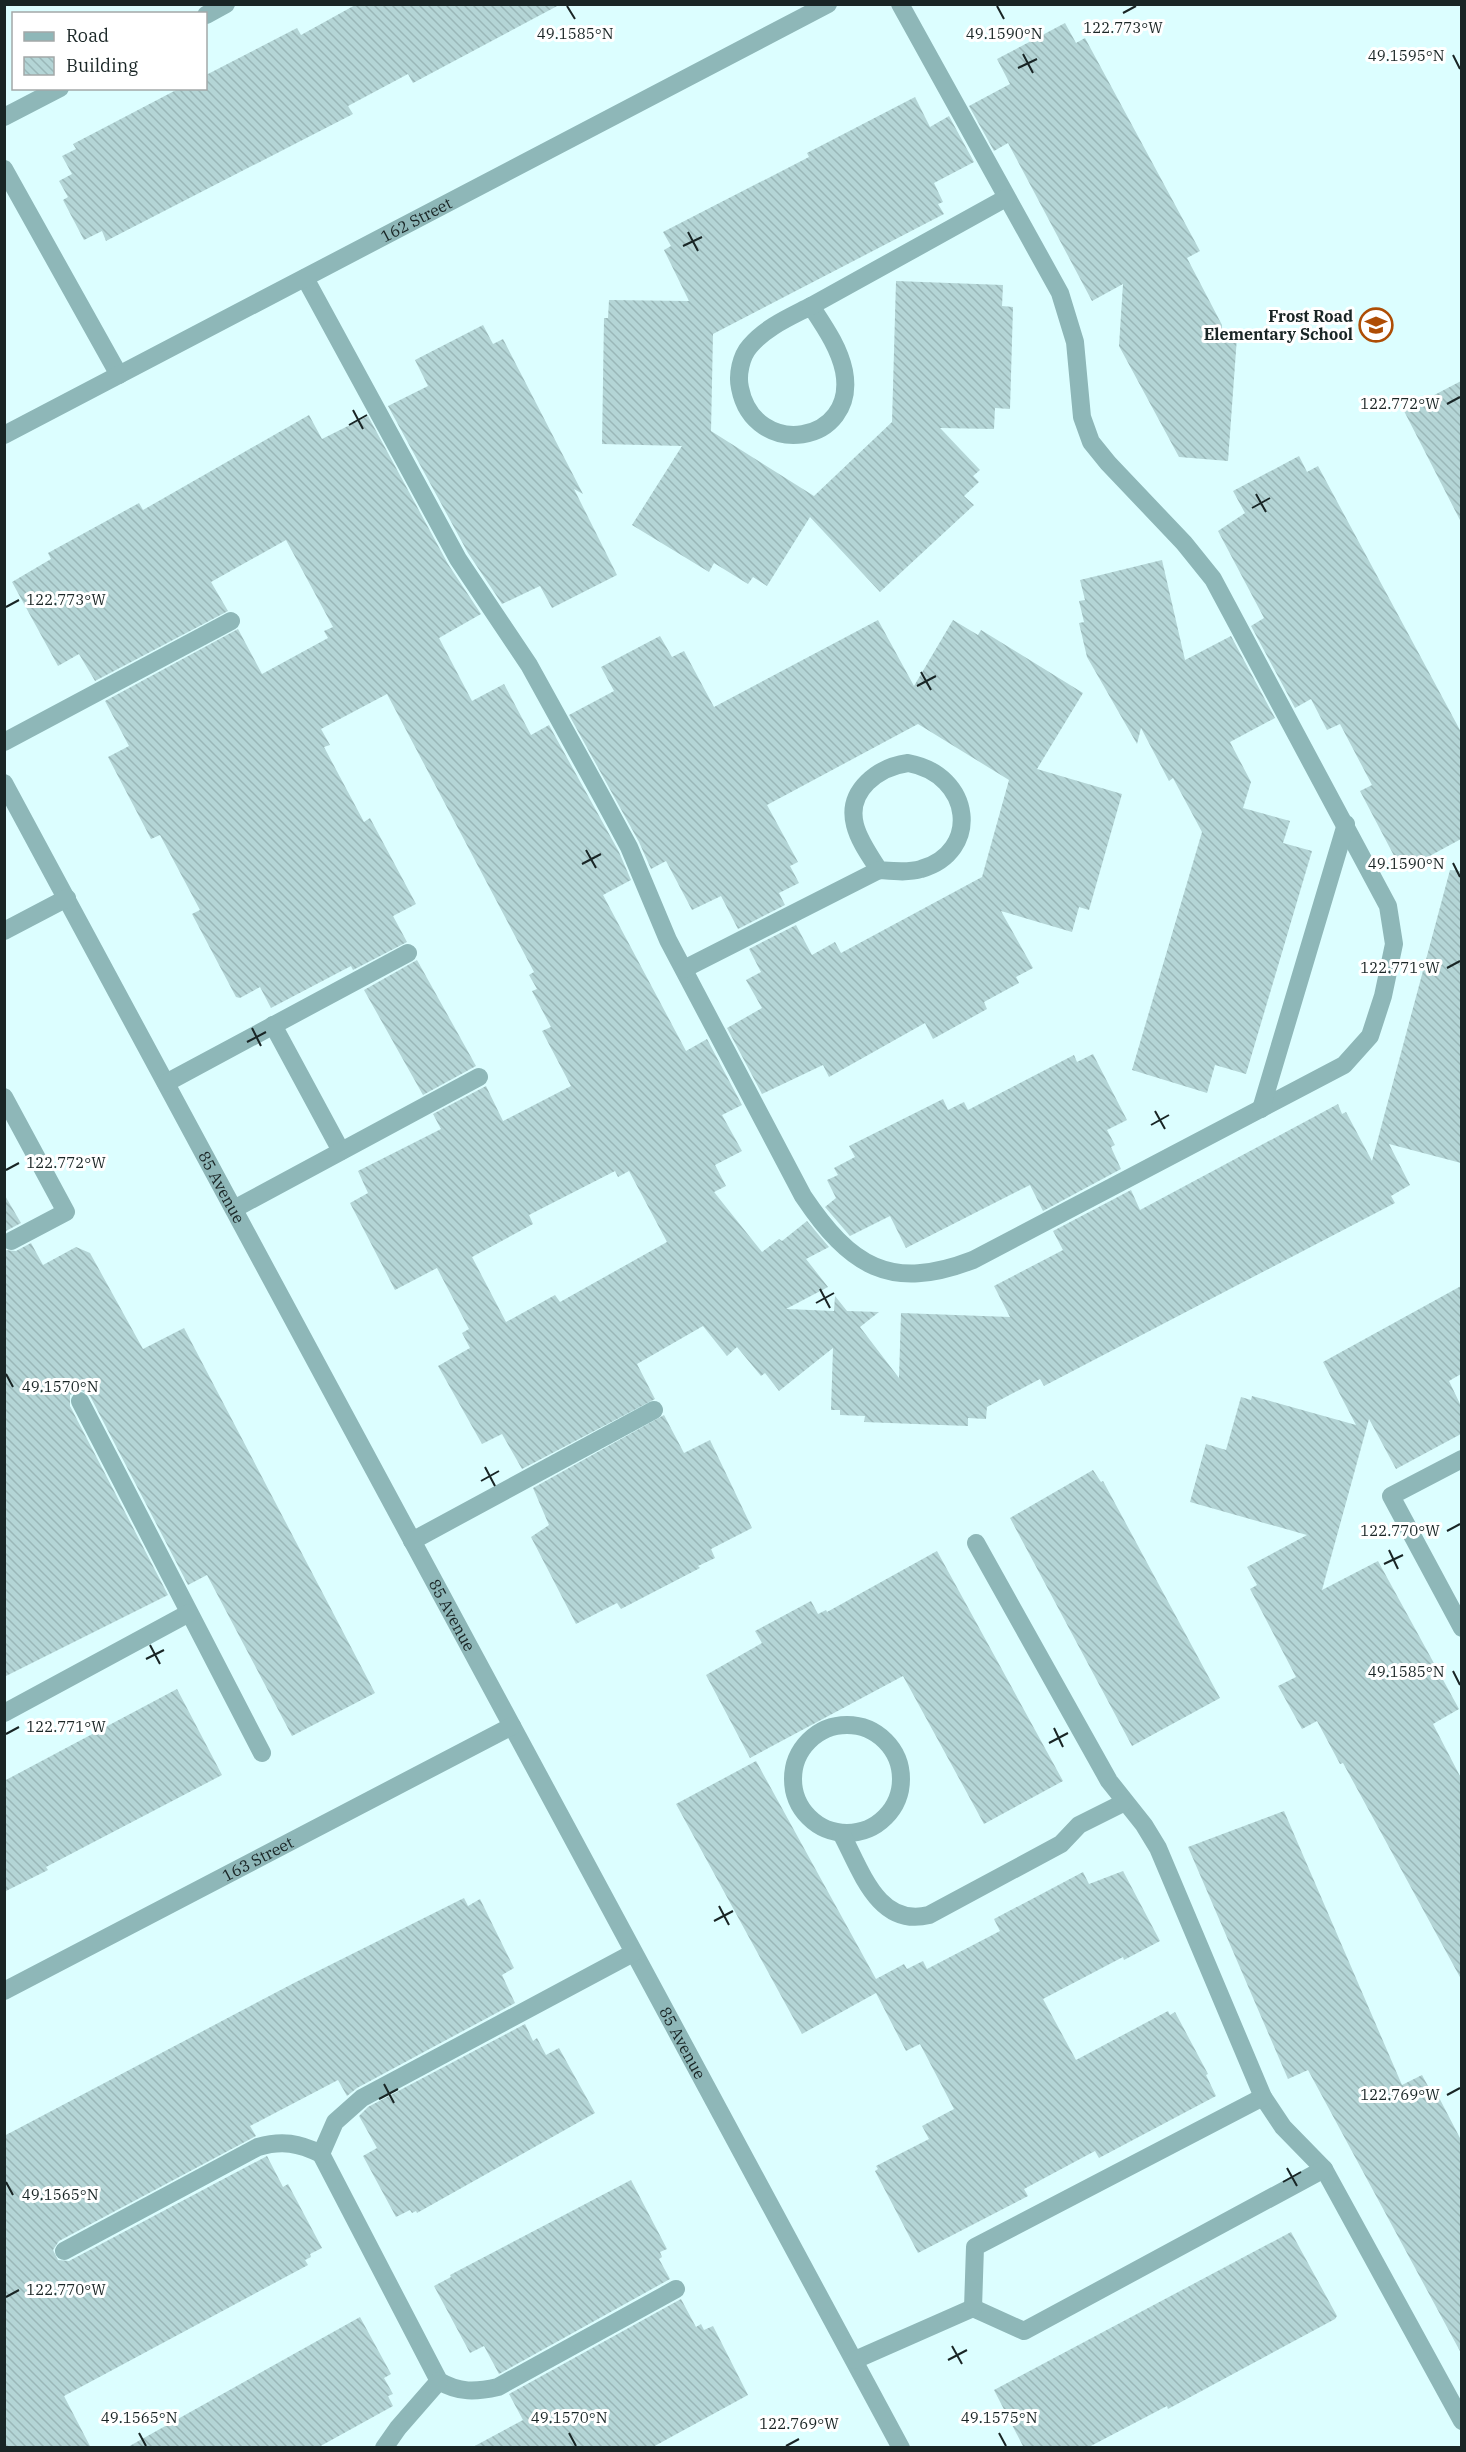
<svg xmlns="http://www.w3.org/2000/svg" width="1466" height="2452" font-family="'IBM Plex Serif',serif">
  <defs>
    <pattern id="building-back-hatch" width="6" height="6" patternUnits="userSpaceOnUse" patternTransform="scale(1.5)"><rect width="6" height="6" fill="#b4d5d6"/><path d="M-1 5l2 2M0 0l6 6M5-1l2 2" fill="none" stroke="#9ab7b8"/></pattern>
  </defs>
  <rect width="100%" height="100%" fill="#dcfeff"/>
  <!-- building -->
  <g fill="url(#building-back-hatch)" fill-rule="evenodd">
    <polygon points="357,4 561,4 413,83 408,74 348,106 353,114 106,241 102,231 84,240 63,200 68,197 59,181 72,174 62,156 76,149 73,144 180,88 206,88 206,75 297,28 301,35"/>
    <polygon points="1065,23 1076,43 1085,38 1200,251 1187,258 1222,325 1222,336 1237,337 1228,461 1179,457 1119,346 1123,284 1092,301 1008,143 994,151 969,106 1010,84 997,59"/>
    <polygon points="915,97 930,127 949,116 974,162 934,183 943,202 938,204 944,214 713,334 711,431 814,496 892,422 896,281 1003,285 1002,306 1013,307 1010,409 995,408 994,429 940,428 980,470 973,476 979,482 964,496 974,505 880,592 810,517 767,586 753,577 748,584 714,563 709,572 632,525 682,446 602,444 604,318 608,318 609,300 689,301 664,250 671,246 663,232 809,157 807,153"/>
    <polygon points="483,325 493,344 503,339 583,494 574,489 617,575 552,608 540,586 502,604 468,553 388,406 428,386 415,360"/>
    <polygon points="1461,381 1461,522 1404,411"/>
    <path d="M309,415L322,439L368,416L448,564L481,614L439,638L472,701L504,684L531,735L549,725L619,852L631,880L603,895L686,1051L707,1039L742,1105L722,1115L742,1151L715,1165L726,1186L714,1192L762,1252L779,1239L782,1241L807,1221L829,1247L806,1259L828,1287L786,1309L834,1311L835,1296L847,1311L879,1312L860,1327L899,1378L901,1313L1010,1317L994,1286L1063,1250L1053,1231L1131,1190L1140,1210L1338,1104L1342,1114L1346,1112L1372,1161L1450,870L1461,871V1163L1389,1144L1410,1185L1391,1196L1395,1203L1044,1386L1040,1379L987,1407L986,1419L968,1418V1426L864,1422L865,1416L840,1415V1410H831L833,1348L779,1391L765,1373L761,1376L737,1347L727,1356L703,1326L637,1364L655,1399L522,1469L502,1434L482,1444L438,1366L470,1348L462,1333L469,1329L437,1268L395,1290L350,1203L368,1193L358,1171L441,1129L433,1114L486,1086L503,1121L571,1086L542,1031L551,1027L532,991L537,989L529,975L534,972L387,694L321,729L330,745L324,747L364,822L370,818L416,904L393,916L407,942L353,970L351,966L271,1008L260,987L240,998L236,997L192,914L200,910L160,835L151,839L108,757L129,746L105,701L238,629L262,674L328,638L324,631L333,627L286,540L211,582L228,611L95,681L79,654L58,666L12,582L51,559L48,553L139,503L143,510ZM615,1171L618,1177L629,1171L667,1242L560,1302L555,1295L506,1322L472,1257L533,1224L529,1215Z"/>
    <polygon points="1299,456 1307,472 1318,466 1461,732 1461,839 1402,871 1360,791 1372,785 1340,724 1327,730 1311,699 1295,708 1251,626 1264,618 1218,531 1245,513 1233,491"/>
    <polygon points="1162,560 1185,660 1231,636 1275,718 1230,742 1251,782 1243,808 1290,821 1283,843 1312,851 1246,1074 1215,1065 1207,1093 1132,1070 1202,832 1173,778 1169,781 1141,728 1137,744 1087,657 1079,623 1084,622 1079,601 1085,600 1080,580"/>
    <polygon points="878,620 914,686 953,620 978,635 981,630 1083,693 1037,769 1122,794 1089,910 1079,907 1072,932 1001,911 1033,968 1016,977 1019,983 984,1002 987,1009 933,1039 925,1023 829,1077 823,1065 762,1094 727,1028 762,1008 746,980 761,972 749,949 796,925 812,955 835,942 841,953 982,877 1009,780 918,724 767,805 798,862 790,866 799,883 779,893 785,905 738,929 721,896 692,910 666,861 651,869 639,842 569,715 614,691 601,667 660,636 672,657 684,651 714,707"/>
    <polygon points="417,960 476,1066 423,1095 364,990"/>
    <polygon points="1093,1054 1127,1120 1107,1130 1115,1145 1111,1147 1121,1169 1043,1211 1030,1185 906,1248 890,1216 850,1236 825,1207 836,1198 827,1180 838,1175 834,1168 855,1157 849,1146 943,1099 948,1110 964,1102 968,1110 1074,1055 1077,1062"/>
    <polygon points="4,1194 21,1223 4,1232"/>
    <polygon points="31,1243 43,1265 76,1247 90,1253 143,1349 184,1328 375,1693 292,1736 207,1575 188,1585 90,1396 80,1390 70,1395 70,1406 168,1595 4,1677 4,1250 16,1251"/>
    <polygon points="1461,1286 1461,1374 1449,1381 1461,1406 1461,1434 1396,1469 1369,1419 1322,1590 1378,1561 1459,1709 1433,1724 1461,1778 1461,1979 1343,1763 1340,1764 1317,1721 1302,1729 1278,1686 1296,1677 1250,1589 1257,1585 1247,1567 1307,1535 1190,1502 1206,1444 1226,1450 1241,1397 1251,1400 1252,1396 1356,1425 1323,1362"/>
    <polygon points="664,1415 684,1453 710,1440 752,1528 711,1549 715,1558 698,1566 700,1568 621,1609 617,1603 576,1624 531,1537 549,1525 533,1488"/>
    <polygon points="1093,1470 1101,1482 1103,1481 1220,1698 1132,1746 1010,1518"/>
    <polygon points="937,1551 1063,1781 984,1824 903,1676 750,1758 706,1675 762,1643 755,1631 811,1601 818,1614 826,1610 827,1612"/>
    <polygon points="177,1689 222,1775 46,1867 48,1870 4,1892 4,1781"/>
    <polygon points="756,1761 876,1979 904,1964 907,1969 923,1961 927,1969 1000,1931 994,1919 1083,1872 1089,1884 1123,1871 1160,1941 1124,1960 1123,1957 1043,1999 1076,2060 1168,2011 1170,2015 1175,2012 1208,2074 1206,2075 1216,2096 1099,2158 1095,2151 1024,2189 1028,2196 918,2253 875,2171 878,2169 876,2166 929,2139 922,2126 954,2109 920,2044 906,2051 876,1993 802,2034 676,1804"/>
    <polygon points="1284,1811 1402,2085 1422,2075 1429,2088 1433,2086 1461,2140 1461,2353 1308,2070 1288,2079 1188,1847"/>
    <polygon points="464,1898 468,1906 480,1899 514,1968 502,1975 515,2003 357,2088 347,2096 338,2080 250,2126 256,2136 59,2241 53,2250 58,2260 69,2261 267,2156 283,2187 288,2184 322,2248 310,2254 311,2257 305,2260 308,2265 64,2396 91,2448 4,2448 4,2136 294,1983"/>
    <polygon points="525,2024 533,2041 537,2038 546,2055 559,2048 595,2113 417,2213 416,2211 412,2213 410,2210 396,2217 363,2156 377,2148 359,2116 368,2107"/>
    <polygon points="631,2180 667,2249 660,2252 662,2257 659,2259 670,2279 499,2374 484,2346 470,2353 434,2286 451,2277 450,2275"/>
    <polygon points="1291,2232 1337,2316 1335,2319 1168,2409 1167,2406 1087,2448 1024,2448 994,2390"/>
    <polygon points="681,2299 696,2327 701,2324 704,2330 713,2326 748,2395 651,2448 471,2448 523,2420 509,2394"/>
    <polygon points="360,2317 391,2374 384,2378 393,2394 388,2396 393,2406 317,2448 126,2448"/>
  </g>
  <g fill="none" stroke-linecap="round" stroke-linejoin="round">
    <!-- minor -->
    <g stroke="#8eb7b8" stroke-width="18">
      <polyline points="206,15 226,4"/>
      <polyline points="4,117 60,88"/>
      <polyline points="4,169 119,375"/>
      <path d="M305,278L458,559L529,665L603,799L629,847L668,940L803,1196C850,1266 890,1292 973,1260L1344,1065L1370,1036L1383,996L1394,944L1388,906L1213,579L1184,543L1108,463L1091,442L1082,417L1075,342L1060,293L900,4"/>
      <path d="M811,306C824,326 839,347 844,371C858,445 754,460 740,388C737,375 741,356 750,346C766,327 790,317 811,306Z"/>
      <polyline points="811,306 1006,198"/>
      <path id="s1" d="M4,435L828,4"/>
      <polyline points="4,742 231,621"/>
      <path d="M908,763C973,775 981,852 921,869C908,873 892,871 879,870C870,856 859,841 855,825C846,790 879,767 908,763Z"/>
      <path id="s2" d="M4,783L901,2448"/>
      <polyline points="4,931 67,898"/>
      <polyline points="684,969 879,870"/>
      <polyline points="273,1025 341,1151"/>
      <polyline points="166,1083 408,953"/>
      <polyline points="4,1097 66,1212 11,1241"/>
      <polyline points="1261,1109 1346,824"/>
      <polyline points="234,1209 479,1077"/>
      <polyline points="80,1401 262,1753"/>
      <polyline points="1462,1459 1391,1496 1462,1628"/>
      <polyline points="412,1541 654,1410"/>
      <polyline points="976,1543 1109,1781 1144,1825 1158,1848 1263,2097 1283,2127 1324,2169 1462,2421"/>
      <polyline points="4,1713 189,1613"/>
      <circle cx="847" cy="1779" r="54"/>
      <path d="M841,1833C861,1870 878,1928 929,1915L1061,1844L1079,1825L1123,1803"/>
      <path d="M633,1953L362,2098L335,2122L321,2154L439,2381C459,2393 476,2392 498,2387L676,2289"/>
      <path id="s3" d="M4,1991L512,1726"/>
      <path d="M64,2251L258,2147C282,2140 299,2143 321,2154"/>
      <polyline points="973,2308 1024,2331 1324,2169"/>
      <polyline points="973,2308 975,2247 1263,2097"/>
      <polyline points="855,2360 973,2308"/>
      <polyline points="384,2448 398,2428 439,2381"/>
    </g>
  </g>
  <!-- ticks -->
  <path fill="none" stroke="#192525" stroke-width="2" d="M567,6L575,19M997,6L1004,19M1123,13L1136,6M1023,54L1033,73M1453,55L1460,69M1018,68L1037,59M688,232L698,251M683,246L702,237M1447,404L1460,397M353,410L363,429M349,425L367,415M1256,494L1266,512M1252,508L1270,498M6,607L19,600M921,672L931,690M917,686L936,676M586,850L596,868M1453,863L1460,877M582,864L601,854M1447,968L1460,961M252,1028L261,1046M247,1042L266,1032M1155,1111L1165,1129M1151,1125L1169,1115M6,1170L19,1163M820,1289L830,1308M816,1303L834,1293M6,1374L13,1387M485,1467L495,1486M481,1481L499,1471M1447,1531L1460,1524M1389,1550L1398,1569M1384,1564L1403,1555M150,1645L160,1664M146,1659L164,1650M1453,1671L1460,1685M1054,1728L1063,1747M6,1734L19,1727M1049,1743L1068,1733M719,1906L729,1925M714,1921L733,1911M384,2084L394,2103M1447,2095L1460,2088M379,2099L398,2089M1287,2168L1297,2186M6,2182L13,2195M1283,2182L1301,2172M6,2297L19,2290M952,2346L962,2364M948,2360L967,2350M139,2433L146,2446M569,2433L576,2446M999,2433L1006,2446M786,2446L799,2439"/>
  <!-- icons -->
  <defs>
    <g id="school-ring" transform="scale(1.725)"><circle r="9.5" fill="#fff" stroke="#ae4d05" stroke-width="1.5"/><path d="M0-5L7-2L0 1L-7-2ZM-4 1L0 2.5L4 1V4Q0 6-4 4Z" fill="#ae4d05"/></g>
  </defs>
  <g fill-rule="evenodd">
    <use href="#school-ring" x="1376" y="325"/>
  </g>
  <g text-anchor="middle" stroke-width="6" stroke-linejoin="round" paint-order="stroke">
    <!-- street labels -->
    <g font-size="16" fill="#192525" stroke="#fff">
      <text dy="6" stroke="none"><textPath href="#s1" startOffset="465">162 Street</textPath></text>
      <text dy="6" stroke="none"><textPath href="#s2" startOffset="459">85 Avenue</textPath></text>
      <text dy="6" stroke="none"><textPath href="#s2" startOffset="945">85 Avenue</textPath></text>
      <text dy="6" stroke="none"><textPath href="#s3" startOffset="286">163 Street</textPath></text>
      <text dy="6" stroke="none"><textPath href="#s2" startOffset="1431">85 Avenue</textPath></text>
    </g>
    <!-- poi labels -->
    <g font-size="16" font-weight="bold" fill="#192525" stroke="#fff" text-anchor="end">
      <text x="1353" y="322">Frost Road<tspan x="1353" dy="18">Elementary School</tspan></text>
    </g>
  </g>
  <g font-size="15" text-anchor="middle" fill="#192525" stroke="#fff" stroke-width="6" stroke-linejoin="round" paint-order="stroke">
    <text x="1123" y="33">122.773°W</text>
    <text x="575" y="39">49.1585°N</text>
    <text x="1004" y="39">49.1590°N</text>
    <text x="1406" y="61">49.1595°N</text>
    <text x="1400" y="409">122.772°W</text>
    <text x="66" y="605">122.773°W</text>
    <text x="1406" y="869">49.1590°N</text>
    <text x="1400" y="973">122.771°W</text>
    <text x="66" y="1168">122.772°W</text>
    <text x="60" y="1392">49.1570°N</text>
    <text x="1400" y="1536">122.770°W</text>
    <text x="1406" y="1677">49.1585°N</text>
    <text x="66" y="1732">122.771°W</text>
    <text x="1400" y="2100">122.769°W</text>
    <text x="60" y="2200">49.1565°N</text>
    <text x="66" y="2295">122.770°W</text>
    <text x="139" y="2423">49.1565°N</text>
    <text x="569" y="2423">49.1570°N</text>
    <text x="999" y="2423">49.1575°N</text>
    <text x="799" y="2429">122.769°W</text>
  </g>
  <!-- border -->
  <rect width="1466" height="2452" fill="none" stroke="#192525" stroke-width="12"/>
  <!-- legend -->
  <rect x="12" y="12" width="195" height="78" fill="#ffffff" stroke="#a3a8a8" stroke-width="1.5"/>
  <rect x="24" y="32" width="30" height="9" fill="#8eb7b8" stroke="#a3a8a8" stroke-width="1.5"/>
  <text x="66" y="42" font-size="18" fill="#192525">Road</text>
  <rect x="24" y="57" width="30" height="18" fill="url(#building-back-hatch)" stroke="#a3a8a8" stroke-width="1.5"/>
  <text x="66" y="72" font-size="18" fill="#192525">Building</text>
</svg>
